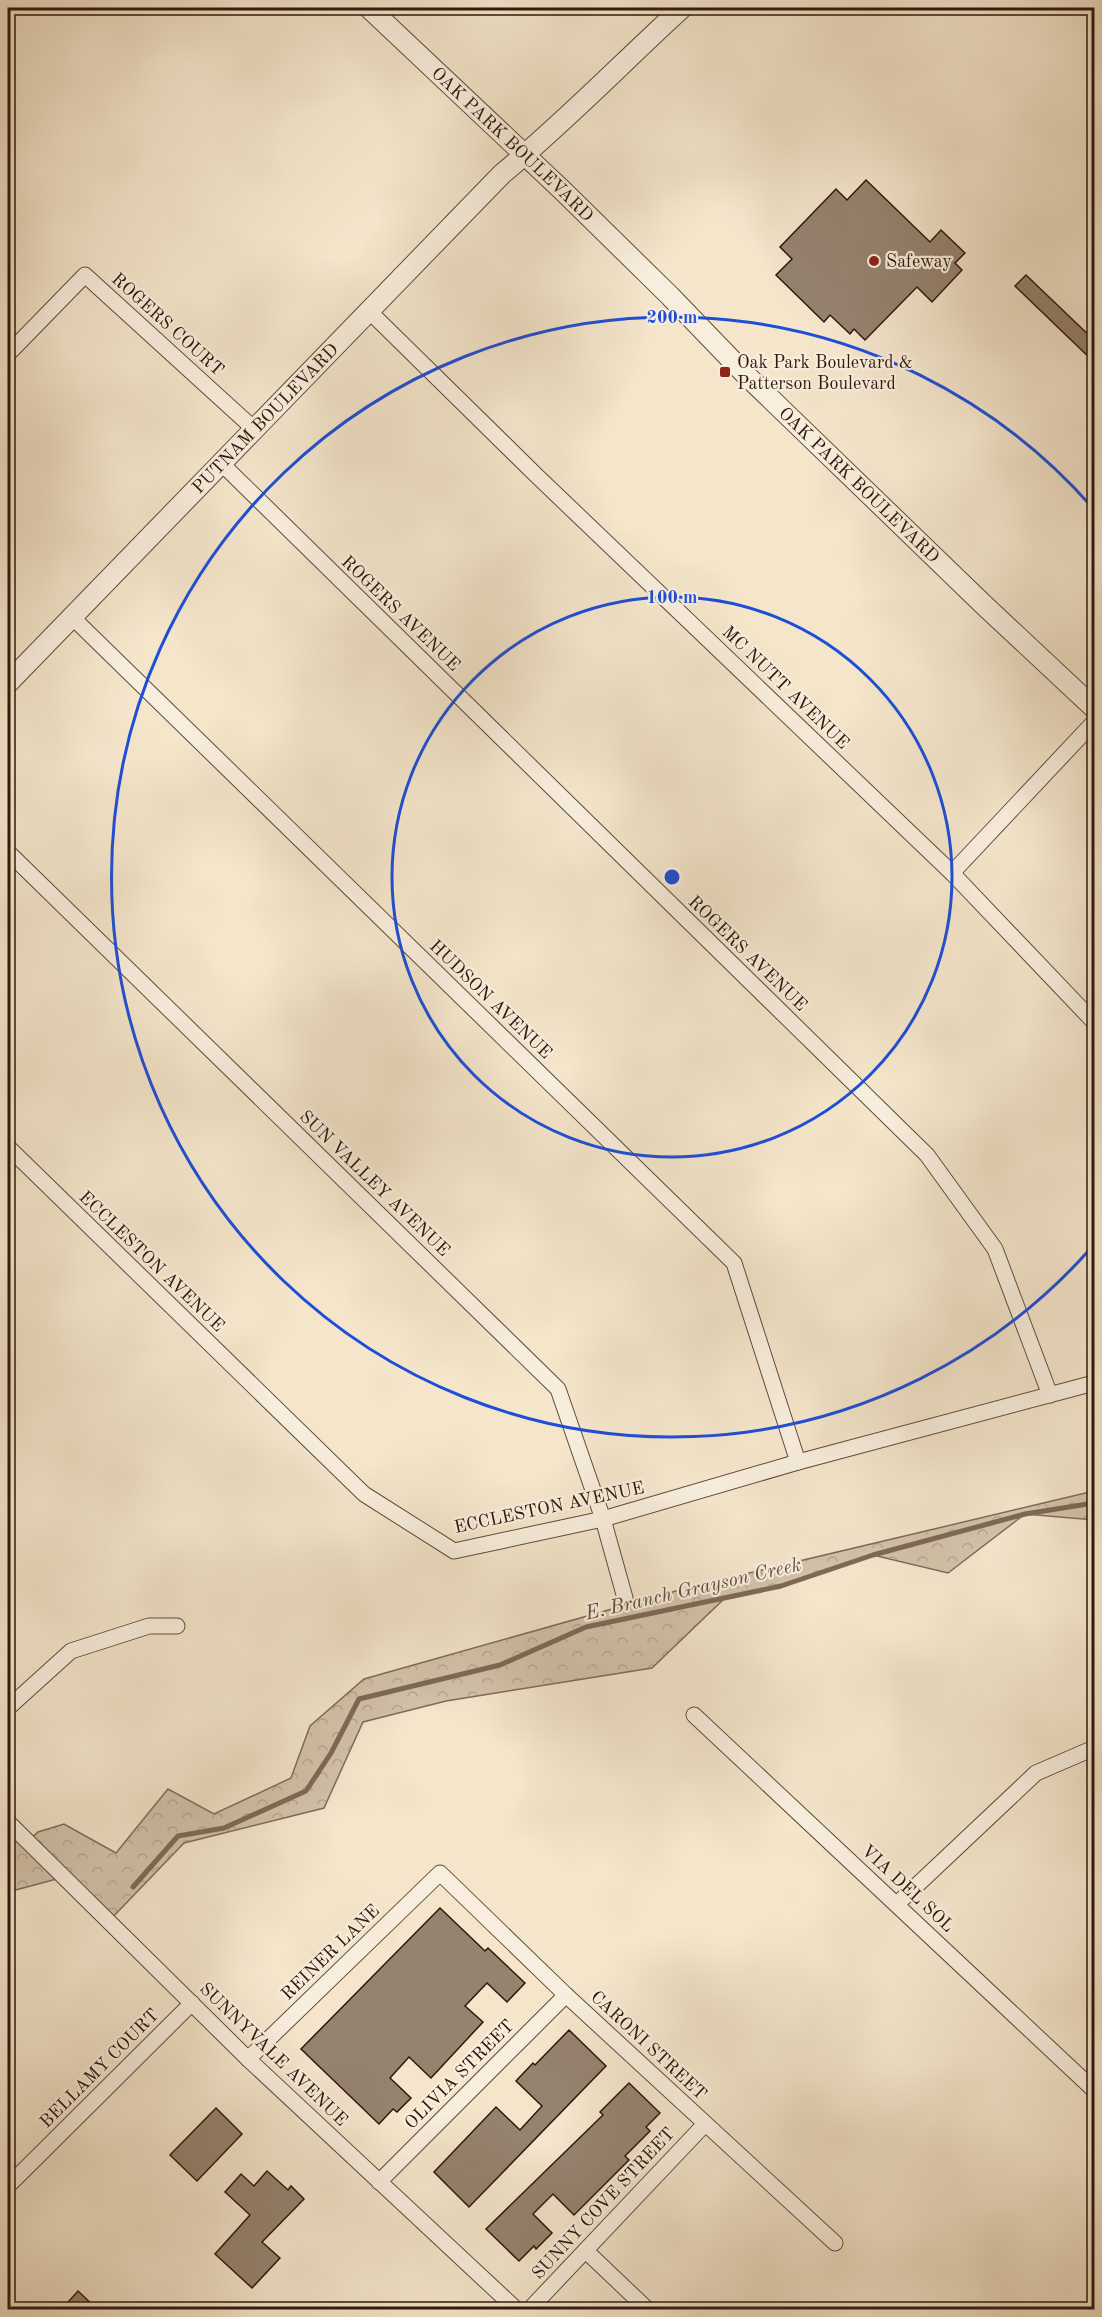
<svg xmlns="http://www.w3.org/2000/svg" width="1102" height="2317" font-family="'Old Standard TT',serif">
  <defs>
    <pattern id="forest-crowns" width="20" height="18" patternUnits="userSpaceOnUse" patternTransform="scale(1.5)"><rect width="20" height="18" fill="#d3c2aa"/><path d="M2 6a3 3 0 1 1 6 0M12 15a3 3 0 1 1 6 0" fill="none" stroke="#b5a691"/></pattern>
  </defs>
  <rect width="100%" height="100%" fill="#f4e5cb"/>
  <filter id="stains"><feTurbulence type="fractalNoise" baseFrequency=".00333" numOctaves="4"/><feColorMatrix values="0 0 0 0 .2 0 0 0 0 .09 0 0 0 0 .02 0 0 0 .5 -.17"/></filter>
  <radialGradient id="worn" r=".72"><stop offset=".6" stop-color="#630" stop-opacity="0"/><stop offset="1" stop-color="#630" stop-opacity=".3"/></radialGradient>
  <!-- forest -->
  <polygon fill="url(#forest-crowns)" stroke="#816c5a" stroke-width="1.5" points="1094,1491 1094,1520 1025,1514 948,1573 873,1555 781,1586 725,1598 652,1668 446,1701 363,1722 324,1808 184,1843 109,1921 64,1877 8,1892 8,1824 28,1841 38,1832 64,1824 116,1853 168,1789 214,1814 291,1778 310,1726 364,1679 690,1587"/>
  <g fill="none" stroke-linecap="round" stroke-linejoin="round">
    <!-- stream -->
    <polyline stroke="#7d6957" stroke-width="5" points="133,1887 178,1836 224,1828 306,1791 331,1753 359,1699 500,1665 586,1627 781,1586 873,1555 1025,1514 1094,1503"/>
  </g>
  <!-- building -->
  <g fill="#95826f" stroke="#2f170b" stroke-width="1.5">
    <polygon points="866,180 930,242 941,230 965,253 955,263 962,270 932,302 917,287 865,340 854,329 850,334 830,315 824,322 776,275 792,259 780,247 836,189 847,200"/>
    <polygon points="1026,275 1095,341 1095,363 1015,286"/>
    <polygon points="440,1908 485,1951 488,1948 525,1983 507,2002 487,1983 465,2006 483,2022 431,2078 409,2057 390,2078 411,2098 397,2112 393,2109 379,2124 301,2049"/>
    <polygon points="569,2030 606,2066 469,2207 434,2172 496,2107 520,2130 542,2106 516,2081 533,2063 535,2065"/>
    <polygon points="629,2083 660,2113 646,2127 650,2131 625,2156 629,2160 574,2215 553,2194 533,2214 552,2233 536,2249 534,2246 519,2261 486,2229 603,2115 600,2112"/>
    <polygon points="216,2108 242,2134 197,2181 170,2155"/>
    <polygon points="267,2171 288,2190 291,2186 304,2199 262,2242 280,2258 252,2288 215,2254 250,2215 225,2192 241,2174 254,2186"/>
    <polygon points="78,2291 98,2310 61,2310"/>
  </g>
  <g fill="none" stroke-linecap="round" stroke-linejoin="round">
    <!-- minor casing -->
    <g stroke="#604a3b" stroke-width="17">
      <g id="minor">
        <polyline points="368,310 538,477 952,873 1094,1022"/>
        <polyline points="8,354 85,275 253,428"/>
        <polyline points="220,462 927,1155 995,1249 1050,1395"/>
        <polyline points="71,616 734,1263 798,1462"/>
        <polyline points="8,852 558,1389 603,1519 625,1598"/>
        <polyline points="952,873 1094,722"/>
        <polyline points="8,1147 364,1494 454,1551 603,1519 798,1462 1094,1383"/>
        <polyline points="8,1708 71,1651 149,1626 177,1626"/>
        <polyline points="694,1715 1094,2090"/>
        <polyline points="8,1822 248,2059 517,2310"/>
        <polyline points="897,1904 1036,1773 1094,1748"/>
        <polyline points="248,2059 440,1873 566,1995 835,2243"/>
        <polyline points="379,2182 566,1995"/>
        <polyline points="8,2186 192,2003"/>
        <polyline points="586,2251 648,2310"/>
        <polyline points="529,2310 705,2124"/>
      </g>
    </g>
    <!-- tertiary casing -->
    <g stroke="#604a3b" stroke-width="22">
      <g id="tertiary">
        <path id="s1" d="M369,8L562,190L670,296L748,377L986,607L1094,708"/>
        <path id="s2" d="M8,683L502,174C565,122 622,63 682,8"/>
      </g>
    </g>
    <!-- minor -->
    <use href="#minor" stroke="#f8eedd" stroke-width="15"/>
    <!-- tertiary -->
    <use href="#tertiary" stroke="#f8eedd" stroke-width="20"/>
  </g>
  <!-- distance rings -->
  <g fill="none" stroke="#1d4ed8" stroke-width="3">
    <circle cx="672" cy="877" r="280"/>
    <path d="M1091 1248A560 560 0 1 1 1091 506"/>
  </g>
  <!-- markers -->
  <g fill="#8f2418" stroke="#f8eedd" stroke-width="2">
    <circle cx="874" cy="261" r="6"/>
    <rect x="719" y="366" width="12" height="12" rx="3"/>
  </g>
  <g text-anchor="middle" stroke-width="4.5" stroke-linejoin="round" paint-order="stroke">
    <!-- street labels -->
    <g font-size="18" fill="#2f170b" stroke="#f8eedd">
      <text dy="6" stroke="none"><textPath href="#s1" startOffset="198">OAK PARK BOULEVARD</textPath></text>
      <text transform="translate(168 324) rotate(42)" y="6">ROGERS COURT</text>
      <text dy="6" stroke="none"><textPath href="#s2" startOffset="369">PUTNAM BOULEVARD</textPath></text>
      <text dy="6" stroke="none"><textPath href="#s1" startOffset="684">OAK PARK BOULEVARD</textPath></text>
      <text transform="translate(401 613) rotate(44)" y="6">ROGERS AVENUE</text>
      <text transform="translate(786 687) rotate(44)" y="6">MC NUTT AVENUE</text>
      <text transform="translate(748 953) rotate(44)" y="6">ROGERS AVENUE</text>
      <text transform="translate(491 999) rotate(44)" y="6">HUDSON AVENUE</text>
      <text transform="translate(375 1183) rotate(44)" y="6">SUN VALLEY AVENUE</text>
      <text transform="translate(152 1261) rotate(44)" y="6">ECCLESTON AVENUE</text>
      <text transform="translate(549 1507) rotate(-12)" y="6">ECCLESTON AVENUE</text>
      <text transform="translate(908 1888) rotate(43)" y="6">VIA DEL SOL</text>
      <text transform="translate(330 1952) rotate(-44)" y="6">REINER LANE</text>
      <text transform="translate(649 2045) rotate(43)" y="6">CARONI STREET</text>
      <text transform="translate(274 2054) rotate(44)" y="6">SUNNYVALE AVENUE</text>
      <text transform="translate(99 2068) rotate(-45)" y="6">BELLAMY COURT</text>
      <text transform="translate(459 2074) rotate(-45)" y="6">OLIVIA STREET</text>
      <text transform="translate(603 2203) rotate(-47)" y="6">SUNNY COVE STREET</text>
    </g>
    <!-- poi labels -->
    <g font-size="18" fill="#2f170b" stroke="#f8eedd" text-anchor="start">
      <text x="886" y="267">Safeway</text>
      <text x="737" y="368">Oak Park Boulevard &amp;<tspan x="737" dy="21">Patterson Boulevard</tspan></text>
    </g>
    <!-- water labels -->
    <g font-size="20" font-style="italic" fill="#634d3e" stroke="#f8eedd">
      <text transform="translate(693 1588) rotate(-13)" y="7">E. Branch Grayson Creek</text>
    </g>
  </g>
  <circle cx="672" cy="877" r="9" fill="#1d4ed8" stroke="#f8eedd" stroke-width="3"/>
  <g font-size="18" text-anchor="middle" font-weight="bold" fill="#1d4ed8" stroke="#f8eedd" stroke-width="4.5" stroke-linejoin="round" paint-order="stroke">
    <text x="672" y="323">200 m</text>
    <text x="672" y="603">100 m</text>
  </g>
  <!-- margin -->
  <rect width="1102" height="2317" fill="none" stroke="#f4e5cb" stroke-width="30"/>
  <rect x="9" y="9" width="1084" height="2299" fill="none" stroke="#2f170b" stroke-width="3"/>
  <rect x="15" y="15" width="1072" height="2287" fill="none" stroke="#2f170b" stroke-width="1.5"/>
  <rect width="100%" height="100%" filter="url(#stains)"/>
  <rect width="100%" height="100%" fill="url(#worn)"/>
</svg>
